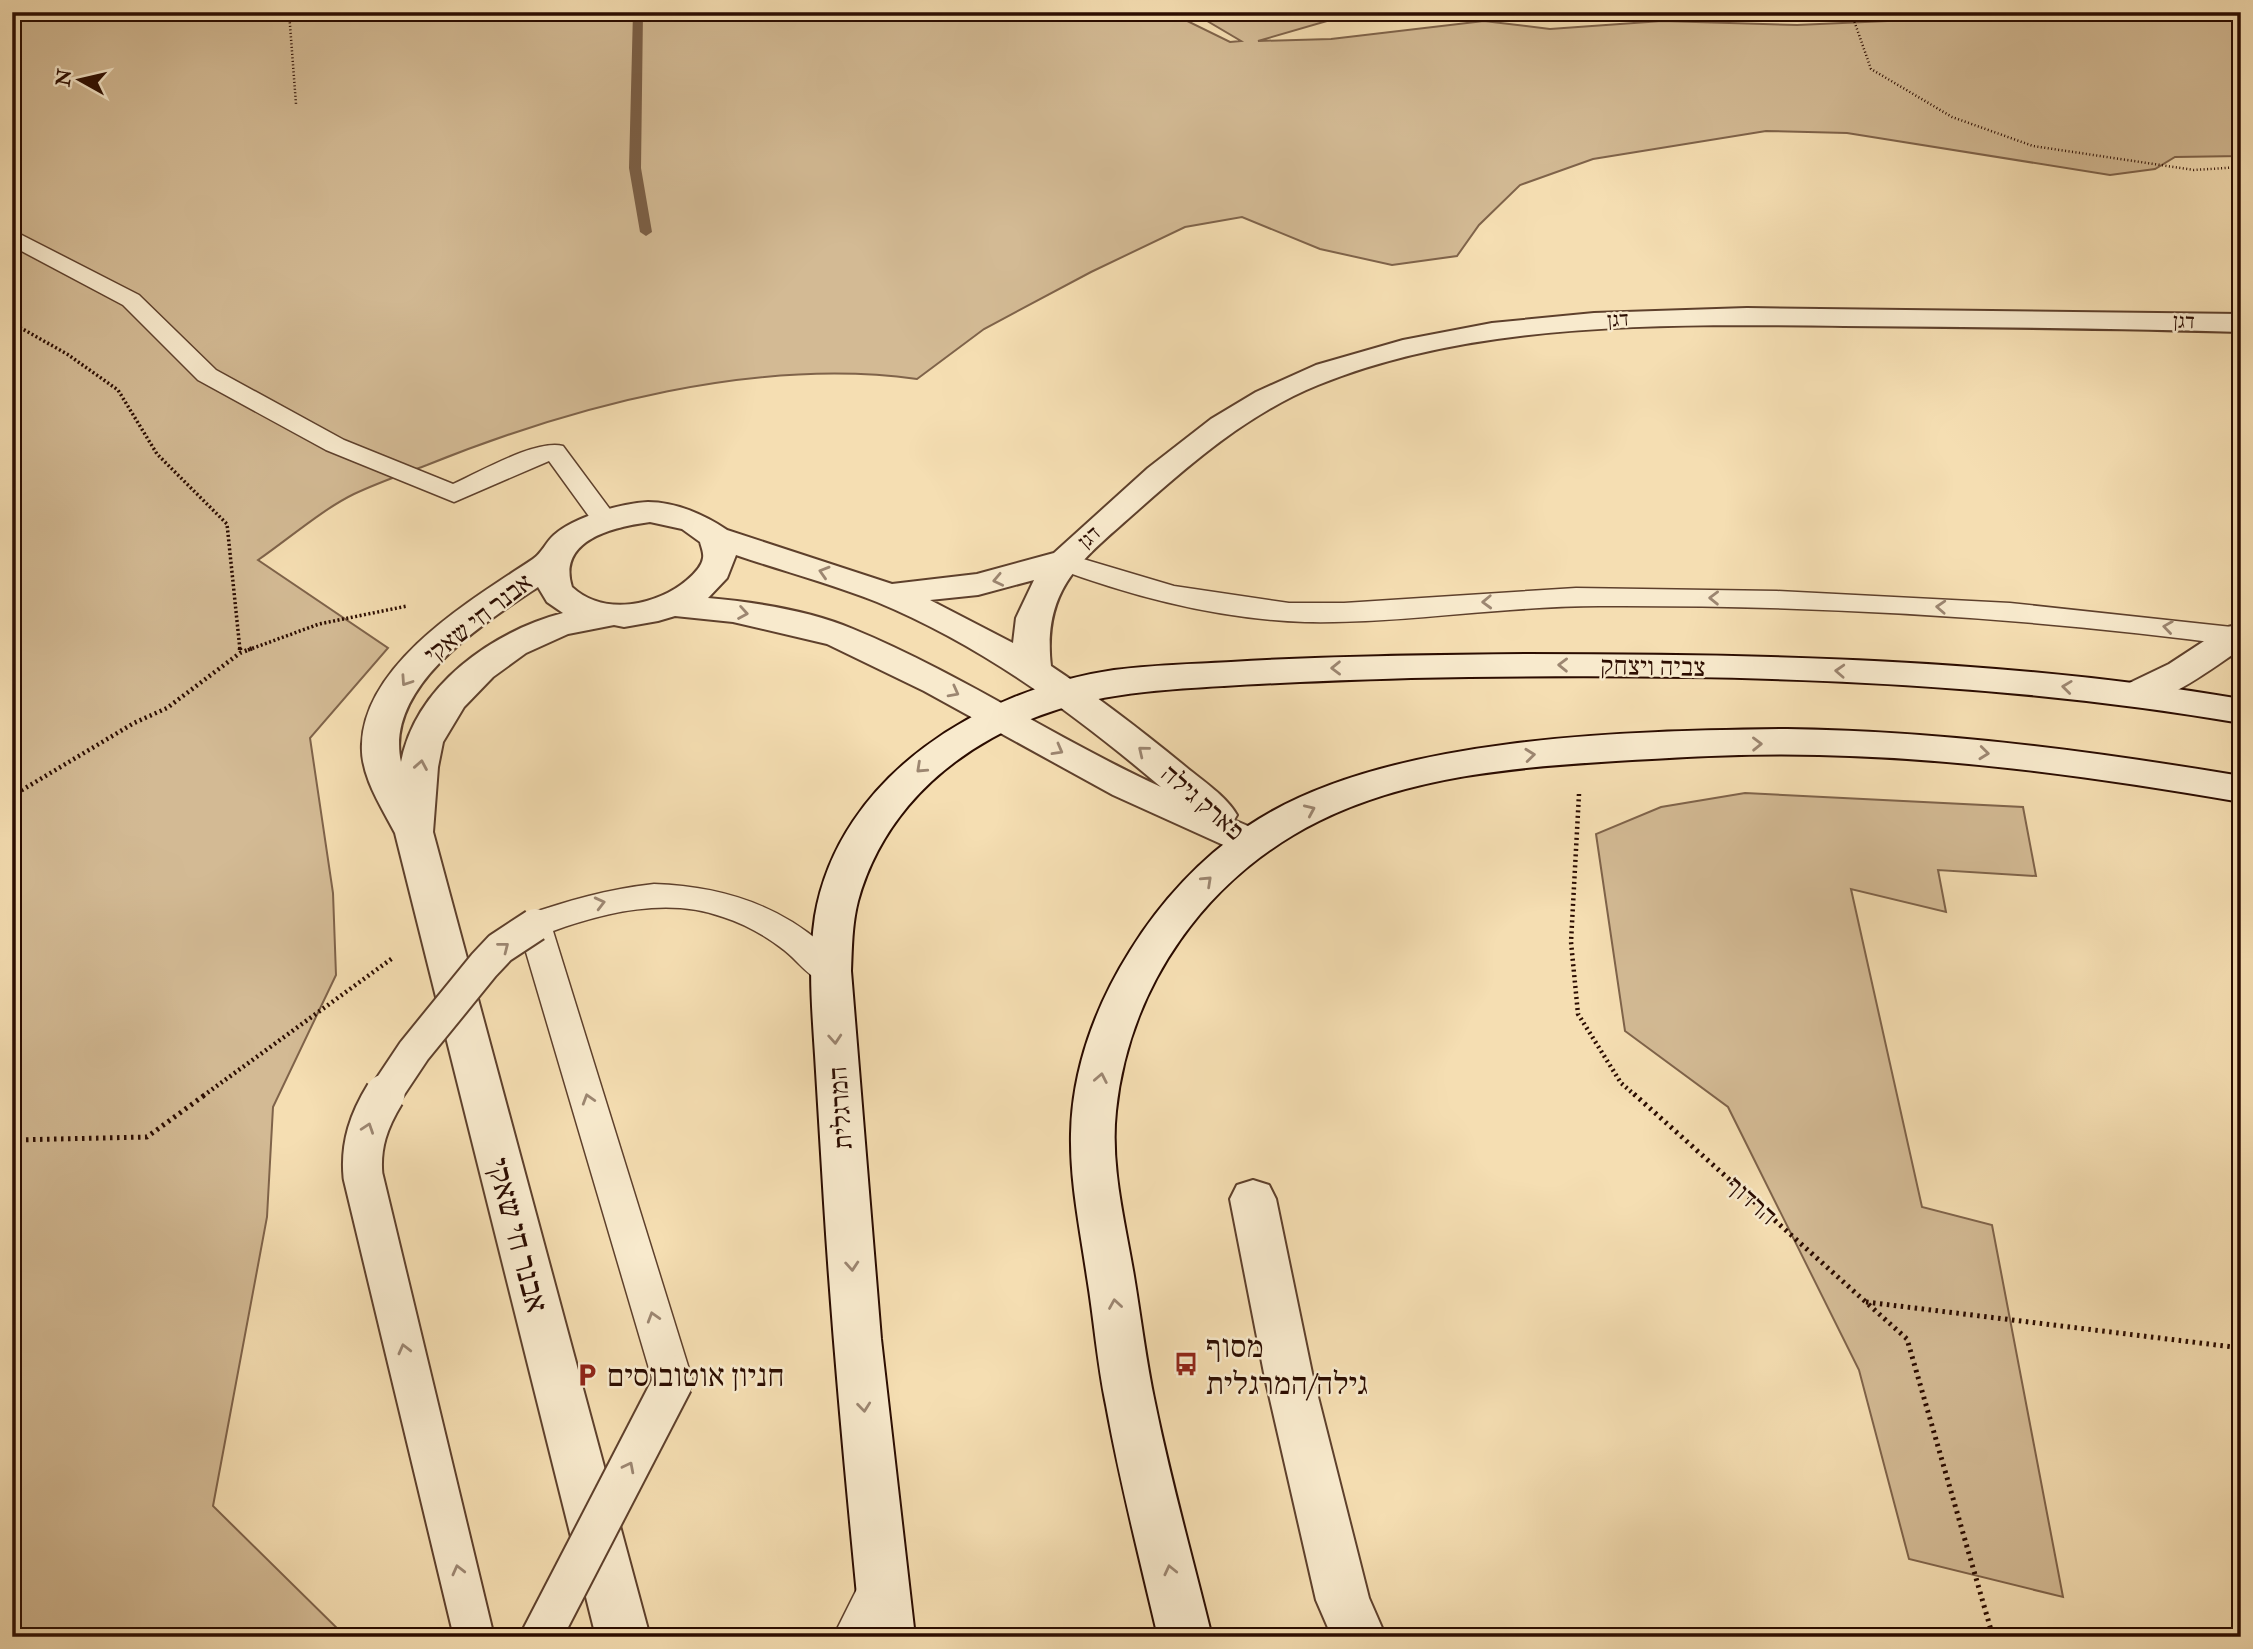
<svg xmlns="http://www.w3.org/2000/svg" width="2253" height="1649" font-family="'IM FELL Double Pica','Frank Ruhl Libre',serif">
  <rect width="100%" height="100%" fill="#f5deb2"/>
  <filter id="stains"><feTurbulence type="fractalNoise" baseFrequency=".00286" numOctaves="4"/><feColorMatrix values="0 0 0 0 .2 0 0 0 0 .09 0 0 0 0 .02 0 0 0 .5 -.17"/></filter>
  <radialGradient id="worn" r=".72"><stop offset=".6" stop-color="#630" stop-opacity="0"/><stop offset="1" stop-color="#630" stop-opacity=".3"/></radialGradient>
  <!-- green -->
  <g fill="#d3ba94" stroke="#7f634a" stroke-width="2">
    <path d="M12,12H1169L1230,42L1241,41L1192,12H1358L1258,41L1331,39L1484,21L1550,29L1662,21L1797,25L2000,16L2001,12H2241V156L2175,157L2155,169L2110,175L1847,133L1766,131L1593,159L1520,185L1479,225L1457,256L1392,265L1320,249L1242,217L1185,227L1091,272L984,329L917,379C757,357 576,405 427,465C403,474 377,483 354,494C323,509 287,540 258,560L388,648L310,738L333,893L336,975L273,1107L267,1217L213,1506L346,1637H12Z"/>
    <polygon points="1509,12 1790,12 1549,17"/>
    <polygon points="1745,793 2023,807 2036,876 1938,870 1946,912 1851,889 1922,1207 1992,1225 2063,1597 1909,1559 1859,1370 1728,1107 1625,1031 1596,834 1661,807"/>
  </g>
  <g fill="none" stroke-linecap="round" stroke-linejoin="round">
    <!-- stream -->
    <polygon fill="#7b5f46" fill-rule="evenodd" points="633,12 643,12 641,168 652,232 646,236 640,232 629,168"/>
    <!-- lane casing -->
    <g stroke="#5e402c" stroke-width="3">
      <g id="lane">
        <path d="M12,230L139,295L216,370L344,440L453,484C480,472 536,439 563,446L618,520L614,526L605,528L596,526L549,461L454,502L326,450L198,380L123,305L12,246Z"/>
        <path d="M1063,553L1174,586L1289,603H1344L1576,588L1777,591L2010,603L2241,628V646C2028,617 1814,605 1599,606C1501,606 1403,624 1305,622C1219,619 1133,597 1053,567L1049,561L1053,555Z"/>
        <path d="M654,884C716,886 773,902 821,943C831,952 841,959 847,971L842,980C834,983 829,984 821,981C807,975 796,959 784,950C766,936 745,924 723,917C668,897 606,912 553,931L693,1382L687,1395L673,1400L659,1395L653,1382L518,925L523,916C567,901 608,889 654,884Z"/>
        <polygon points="879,1569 894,1575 901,1590 878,1637 833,1637 864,1575"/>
      </g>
    </g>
    <!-- street casing -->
    <g stroke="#5e402c" stroke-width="4">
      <g id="street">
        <path d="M1747,308L2241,314V332C2108,328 1976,327 1844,326C1675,324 1477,320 1318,385C1249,413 1192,462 1137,511C1083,559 1042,587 1051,666C1098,697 1142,731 1186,767C1203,781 1226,796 1237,815L1234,820L1264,833L1269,843L1264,853L1250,857L1113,795L924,691L827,644L733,622L675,616L658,621L624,627L614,625L568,634L526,653L493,677L464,707L443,742L438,767L433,832L650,1637H596L395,833C381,806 360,775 362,744C365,662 473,599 533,559C542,553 546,542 554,535C574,517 622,503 648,502C676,502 705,515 727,530L892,584L977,574L1054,553L1148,468L1211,419L1256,392L1316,365L1403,340L1492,323L1594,313ZM650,522L682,529L700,542C701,546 704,553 703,558C702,566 694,574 687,580C658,605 604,617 572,587C557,540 613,527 650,522ZM736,555C783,571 831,584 877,602C983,646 1075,714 1161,787C1056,739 960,673 853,629C811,611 754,602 708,598L727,578ZM1034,580L1016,618L1013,643L930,600L978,595ZM538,587L547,602L563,613C492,632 416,685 401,762C384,686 484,623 538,587Z"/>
        <path d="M2236,625L2241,626V649C2212,668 2156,713 2121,703L2116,695L2121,687L2169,664L2224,628Z"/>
        <polygon points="1253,1180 1269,1185 1276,1199 1312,1373 1369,1598 1386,1637 1332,1637 1316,1600 1264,1373 1230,1199 1237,1185"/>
      </g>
    </g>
    <!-- secondary casing -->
    <g stroke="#2b0c00" stroke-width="4">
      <g id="secondary">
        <path d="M1526,654C1765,654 2004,659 2241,699V723C1967,676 1688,673 1411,678C1349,680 1287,682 1224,686C1140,691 1068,695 992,738C927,774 878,829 858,901C852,924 852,948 851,971L881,1339L915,1637H861C847,1492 833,1348 824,1203C821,1154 818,1104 815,1055C812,1008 808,963 815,916C839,775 983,689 1114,670C1152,665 1192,664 1231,662C1329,656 1428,655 1526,654Z"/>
        <path d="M1787,729C1940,731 2091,751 2241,776V802C2101,778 1961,758 1819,755C1751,753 1683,757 1616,761C1516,767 1410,776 1319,821C1206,877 1129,986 1116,1111C1110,1166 1125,1222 1134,1276C1141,1318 1146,1361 1155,1403C1171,1482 1193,1559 1212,1637H1158C1140,1560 1120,1483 1106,1405C1097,1362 1094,1319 1087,1277C1080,1229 1070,1182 1071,1134C1072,1069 1096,1005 1130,951C1161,901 1199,860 1248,826C1382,735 1629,731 1787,729Z"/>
      </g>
    </g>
    <!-- path-far3 -->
    <g stroke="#2b0c00" stroke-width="2.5" stroke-dasharray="1 2.5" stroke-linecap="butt">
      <polyline points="289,12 296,104"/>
      <polyline points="1851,12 1871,69 1952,117 2033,146 2194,170 2241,167"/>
    </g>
    <!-- path-far2 -->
    <g stroke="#2b0c00" stroke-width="3.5" stroke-dasharray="2 2.5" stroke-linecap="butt">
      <polyline points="12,323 67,354 118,390 157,454 227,524 240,650"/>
      <polyline points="248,650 319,624 407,606"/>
    </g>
    <!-- path-far1 -->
    <g stroke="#2b0c00" stroke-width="4.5" stroke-dasharray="2 3.5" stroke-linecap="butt">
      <polyline points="240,648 240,653"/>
      <polyline points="1579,794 1571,942 1578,1014 1621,1083 1636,1096"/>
      <polyline points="12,796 134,723 167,708 240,653 253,648"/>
      <polyline points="203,1096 394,957"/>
    </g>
    <!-- path -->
    <g stroke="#2b0c00" stroke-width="5" stroke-dasharray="2.5 4.5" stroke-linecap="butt">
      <polyline points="1634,1094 1907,1339 1991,1630 2000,1637"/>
      <polyline points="12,1140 147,1137 206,1094"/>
      <polyline points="1866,1302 2241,1348"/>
    </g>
    <!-- lane -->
    <use href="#lane" fill="#f8eacd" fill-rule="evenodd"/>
    <!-- street -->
    <use href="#street" fill="#f8eacd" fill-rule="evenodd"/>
    <!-- secondary -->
    <use href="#secondary" fill="#f8eacd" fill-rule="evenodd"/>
    <!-- lane-bridge-far1 casing -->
    <g stroke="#5e402c" stroke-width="36" stroke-linecap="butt">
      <polyline id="lane-bridge-far1" points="384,1096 414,1051 484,965 500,948 535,925"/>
    </g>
    <!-- lane-bridge casing -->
    <g stroke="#5e402c" stroke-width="43" stroke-linecap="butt">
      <g id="lane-bridge">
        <path d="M385,1094C369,1120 360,1145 363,1176L474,1637"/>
        <polyline points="541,1637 673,1382"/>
      </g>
    </g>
    <!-- lane-bridge-far1 -->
    <use href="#lane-bridge-far1" stroke="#f8eacd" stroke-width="32"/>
    <!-- lane-bridge -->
    <use href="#lane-bridge" stroke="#f8eacd" stroke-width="39"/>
  </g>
  <!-- one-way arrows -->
  <defs><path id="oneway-chevron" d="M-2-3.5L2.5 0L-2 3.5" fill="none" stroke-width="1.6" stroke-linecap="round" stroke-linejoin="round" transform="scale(1.75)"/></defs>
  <g stroke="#9c8671">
    <use href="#oneway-chevron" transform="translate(824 572) rotate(-163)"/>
    <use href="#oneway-chevron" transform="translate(998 580) rotate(168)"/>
    <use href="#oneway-chevron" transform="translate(1714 598) rotate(-179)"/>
    <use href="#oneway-chevron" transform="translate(1487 602) rotate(178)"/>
    <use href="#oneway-chevron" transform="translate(1941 607) rotate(-177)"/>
    <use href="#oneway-chevron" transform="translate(743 613) rotate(10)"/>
    <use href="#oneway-chevron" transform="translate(2168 627) rotate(-172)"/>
    <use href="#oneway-chevron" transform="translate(1563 665) rotate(-179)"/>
    <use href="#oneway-chevron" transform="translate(1336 668) rotate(179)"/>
    <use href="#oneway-chevron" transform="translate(1840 671) rotate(-177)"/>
    <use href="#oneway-chevron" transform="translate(406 681) rotate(124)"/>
    <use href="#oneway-chevron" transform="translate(2067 687) rotate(-173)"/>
    <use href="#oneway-chevron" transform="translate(954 692) rotate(28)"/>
    <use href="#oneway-chevron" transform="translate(1757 744) rotate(-1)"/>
    <use href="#oneway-chevron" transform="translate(1058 750) rotate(29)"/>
    <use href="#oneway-chevron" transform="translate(1143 751) rotate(-141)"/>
    <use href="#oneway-chevron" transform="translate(1984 753) rotate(6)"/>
    <use href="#oneway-chevron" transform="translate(1530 755) rotate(-6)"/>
    <use href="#oneway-chevron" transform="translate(421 765) rotate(-80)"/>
    <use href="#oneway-chevron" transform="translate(921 768) rotate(137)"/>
    <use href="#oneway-chevron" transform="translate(1310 810) rotate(-24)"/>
    <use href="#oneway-chevron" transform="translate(1207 881) rotate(-43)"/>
    <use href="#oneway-chevron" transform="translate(600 903) rotate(-14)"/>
    <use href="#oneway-chevron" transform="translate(504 947) rotate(-38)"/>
    <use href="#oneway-chevron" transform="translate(835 1039) rotate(86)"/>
    <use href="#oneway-chevron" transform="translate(1101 1078) rotate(-79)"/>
    <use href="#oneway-chevron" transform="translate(588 1099) rotate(-107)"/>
    <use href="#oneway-chevron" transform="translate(368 1128) rotate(-71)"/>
    <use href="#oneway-chevron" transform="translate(852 1266) rotate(86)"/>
    <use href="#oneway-chevron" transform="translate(1115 1304) rotate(-99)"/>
    <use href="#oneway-chevron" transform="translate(653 1317) rotate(-107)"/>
    <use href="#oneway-chevron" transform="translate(404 1349) rotate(-104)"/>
    <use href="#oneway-chevron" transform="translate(864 1407) rotate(84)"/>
    <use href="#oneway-chevron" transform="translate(629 1467) rotate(-63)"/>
    <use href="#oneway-chevron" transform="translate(458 1570) rotate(-104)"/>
    <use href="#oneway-chevron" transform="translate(1170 1570) rotate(-103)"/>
  </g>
  <!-- icons -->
  <defs>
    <g id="bus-bare" transform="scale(1.89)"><path d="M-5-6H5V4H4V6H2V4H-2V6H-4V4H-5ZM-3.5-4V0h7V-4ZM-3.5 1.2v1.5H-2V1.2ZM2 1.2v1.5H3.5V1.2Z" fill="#8f2418" stroke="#f8eacd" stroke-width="2.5" paint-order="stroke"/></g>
    <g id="parking-bare" transform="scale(1.89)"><path d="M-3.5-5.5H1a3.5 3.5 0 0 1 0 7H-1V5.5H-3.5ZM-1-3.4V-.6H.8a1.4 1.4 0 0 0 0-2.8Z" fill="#8f2418" stroke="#f8eacd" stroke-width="2.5" paint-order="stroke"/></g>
  </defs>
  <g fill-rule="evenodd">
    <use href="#bus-bare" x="1186" y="1364"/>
    <use href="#parking-bare" x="587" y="1375"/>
  </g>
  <g text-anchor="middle" stroke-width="5" stroke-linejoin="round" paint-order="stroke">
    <!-- far-street labels -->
    <g font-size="21" fill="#2b0c00" stroke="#f8eacd">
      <text transform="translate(1618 319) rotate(-4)" y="7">דגן</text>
      <text transform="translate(2184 321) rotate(2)" y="7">דגן</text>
      <text transform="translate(1089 537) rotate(-42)" y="7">דגן</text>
    </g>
    <!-- street labels -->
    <g font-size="26" fill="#2b0c00" stroke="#f8eacd">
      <text transform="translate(478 618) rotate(-38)" y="9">אבנר חי שאקי</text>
      <text transform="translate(1653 666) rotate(1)" y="9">צביה ויצחק</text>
      <text transform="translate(1203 802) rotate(41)" y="9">פארק גילה</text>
      <text transform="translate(840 1108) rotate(-94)" y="9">המרגלית</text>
      <text transform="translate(1752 1200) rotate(42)" y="9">הרדוף</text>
    </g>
    <!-- near-street labels -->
    <g font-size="32" fill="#2b0c00" stroke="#f8eacd">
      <text transform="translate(518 1235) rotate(75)" y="11">אבנר חי שאקי</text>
    </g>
    <!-- near-poi labels -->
    <g font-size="32" fill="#2b0c00" stroke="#f8eacd" text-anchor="start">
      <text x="1206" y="1357">מסוף<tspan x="1206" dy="37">גילה/המרגלית</tspan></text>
      <text x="607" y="1386">חניון אוטובוסים</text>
    </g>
  </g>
  <!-- margin -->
  <rect width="2253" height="1649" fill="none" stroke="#f5deb2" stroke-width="42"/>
  <rect x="14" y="14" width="2225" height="1621" fill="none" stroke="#2b0c00" stroke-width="3.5"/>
  <rect x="21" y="21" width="2211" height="1607" fill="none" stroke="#2b0c00" stroke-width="2"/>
  <!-- north arrow -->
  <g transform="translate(80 80) rotate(278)" stroke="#f8eacd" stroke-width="5" paint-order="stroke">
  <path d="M0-5L12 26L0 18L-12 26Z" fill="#2b0c00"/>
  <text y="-10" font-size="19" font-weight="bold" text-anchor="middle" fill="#2b0c00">N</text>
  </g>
  <rect width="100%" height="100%" filter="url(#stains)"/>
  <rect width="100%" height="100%" fill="url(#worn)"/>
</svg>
